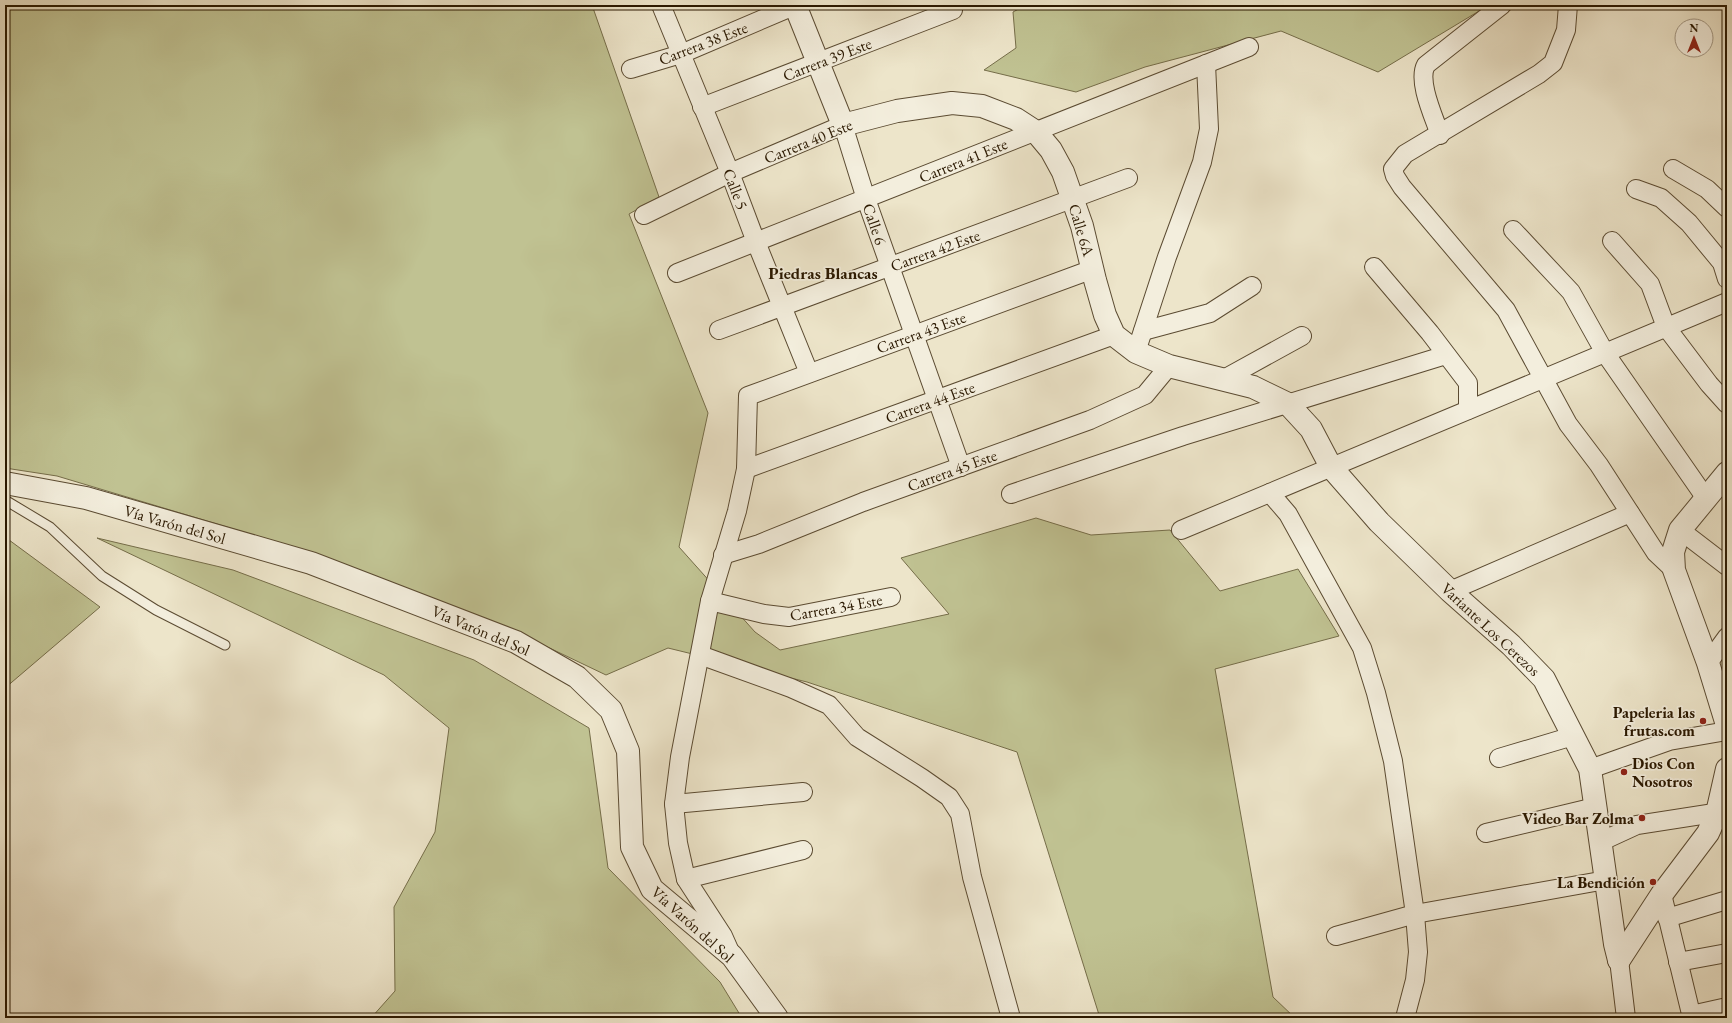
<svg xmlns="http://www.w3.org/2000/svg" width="1732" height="1023" font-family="'EB Garamond',serif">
  <rect width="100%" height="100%" fill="#ede5ca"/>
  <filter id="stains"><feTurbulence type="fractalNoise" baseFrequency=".005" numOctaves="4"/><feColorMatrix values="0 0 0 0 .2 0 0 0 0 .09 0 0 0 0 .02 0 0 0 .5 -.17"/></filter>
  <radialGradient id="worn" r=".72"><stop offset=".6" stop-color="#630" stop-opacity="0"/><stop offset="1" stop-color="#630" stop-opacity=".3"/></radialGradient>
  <!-- green -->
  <g fill="#c0c292" stroke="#756d49">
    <polygon points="5,5 592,5 659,197 629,214 708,413 679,547 755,632 780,650 949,614 901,558 1036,518 1091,535 1170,530 1220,591 1298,569 1339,636 1215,669 1273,997 1295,1018 1100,1018 1017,752 807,682 668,648 606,675 539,643 320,555 57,476 5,468"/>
    <polygon points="1026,5 1489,5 1378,72 1281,31 1145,67 1076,92 984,70 1016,48 1013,12"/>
    <polygon points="5,537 100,607 5,688"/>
    <polygon points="97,538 233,570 474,660 589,728 608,868 720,982 742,1018 371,1018 395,991 394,907 435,832 449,728 384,675"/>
  </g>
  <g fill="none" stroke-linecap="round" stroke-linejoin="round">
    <!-- service casing -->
    <g stroke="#5b4b32" stroke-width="11">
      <polyline id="service" points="5,500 50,527 102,576 156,610 225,645"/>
    </g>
    <!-- minor casing -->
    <g stroke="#5b4b32" stroke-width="20">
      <g id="minor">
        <polyline points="661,5 730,173 756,242 809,373"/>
        <polyline points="1568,5 1566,30 1553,63 1539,74 1405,154 1393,169 1395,176 1402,187 1506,310 1568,424 1599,465 1656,553 1674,570"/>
        <polyline points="631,69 681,54 796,5"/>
        <polyline points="702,107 953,10"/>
        <path d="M1440,135C1434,117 1417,81 1426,65L1502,5"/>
        <polyline points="1673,169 1707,189 1727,208"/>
        <polyline points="1636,189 1661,198 1689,223 1722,263 1727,279"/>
        <polyline points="644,215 730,173 843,125 866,199 961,467"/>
        <polyline points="1513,230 1571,292 1605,353 1705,497"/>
        <polyline points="1612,241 1650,284 1666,327 1709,384 1727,404"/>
        <polyline points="1374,267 1430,333 1468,383 1468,410"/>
        <polyline points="677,273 1249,47"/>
        <polyline points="719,330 1128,178"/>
        <polyline points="1143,331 1210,313 1252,286"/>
        <polyline points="1136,352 1167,257 1202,162 1209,129 1206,64"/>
        <polyline points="1224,379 1302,336"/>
        <polyline points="746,469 1114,335"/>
        <polyline points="1270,493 1288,514 1362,648 1376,693 1393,761 1415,914 1418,952 1415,980 1405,1018"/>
        <polyline points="1011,494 1183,436 1446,355"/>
        <polyline points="1181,530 1727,302"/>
        <polyline points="1680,530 1727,566"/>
        <polyline points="723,555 759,544 863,502 1090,420 1145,395 1169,366"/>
        <polyline points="1450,591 1630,513"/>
        <polyline points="710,601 764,614 789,617 891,597"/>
        <polyline points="700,655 791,688 829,705 857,737 922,778 949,797 960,814 972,877 1011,1018"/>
        <polyline points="1708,663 1727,637"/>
        <polyline points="1499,758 1573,736"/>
        <polyline points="1590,769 1669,741 1727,731"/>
        <polyline points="674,804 803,792"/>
        <polyline points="1486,833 1595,807"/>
        <polyline points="1600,842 1637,825 1727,811"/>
        <polyline points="686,879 803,850"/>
        <polyline points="1662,894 1692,1018"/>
        <polyline points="1667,918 1727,900"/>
        <polyline points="1336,936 1415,914 1606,880"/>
        <polyline points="731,954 723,936 686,879 678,843 674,804 680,757 710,601 737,511 746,469 748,396 1093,269"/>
        <polyline points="1619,960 1626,1018"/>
        <polyline points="1678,962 1727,953"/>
        <polyline points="1691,1015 1727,1007"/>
      </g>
    </g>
    <!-- tertiary casing -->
    <g stroke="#5b4b32" stroke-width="24">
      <g id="tertiary">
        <polyline points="795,5 843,125 897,111 952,103 982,106 1016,119 1036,132 1051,150 1063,172 1082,226 1095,280 1105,315 1114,335 1136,352 1169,366 1253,387 1288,404 1311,429 1331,467 1379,522 1450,591 1511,645 1544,679 1590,769 1615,944 1619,960"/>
        <polyline points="1727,473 1680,530 1673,552 1674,570 1708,663 1727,725"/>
        <polyline points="5,483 86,498 311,563 516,642 577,677 611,710 628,751 632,847 652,889 732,956 777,1018"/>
        <polyline points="1619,960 1662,894 1708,833 1717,813 1727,769"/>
      </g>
    </g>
    <!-- service -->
    <use href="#service" stroke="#f3eedd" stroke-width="9"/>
    <!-- minor -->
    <use href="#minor" stroke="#f3eedd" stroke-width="18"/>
    <!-- tertiary -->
    <use href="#tertiary" stroke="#f3eedd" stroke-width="22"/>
  </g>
  <!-- markers -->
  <g fill="#8f2418" stroke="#f3eedd" stroke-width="1.5">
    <circle cx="1703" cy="721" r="4"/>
    <circle cx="1624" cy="772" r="4"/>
    <circle cx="1642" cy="818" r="4"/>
    <circle cx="1653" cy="882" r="4"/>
  </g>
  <g text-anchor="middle" stroke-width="3.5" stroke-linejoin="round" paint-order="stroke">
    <!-- street labels -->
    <g font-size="16" fill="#2a1800" stroke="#f3eedd">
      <text transform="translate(703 43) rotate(-21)" y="6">Carrera 38 Este</text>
      <text transform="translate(827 59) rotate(-21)" y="6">Carrera 39 Este</text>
      <text transform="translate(808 141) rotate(-22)" y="6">Carrera 40 Este</text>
      <text transform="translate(963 160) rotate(-22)" y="6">Carrera 41 Este</text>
      <text transform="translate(736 189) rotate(69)" y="6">Calle 5</text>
      <text transform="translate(875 224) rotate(71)" y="6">Calle 6</text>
      <text transform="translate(1082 230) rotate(73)" y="6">Calle 6A</text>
      <text transform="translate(935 250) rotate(-20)" y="6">Carrera 42 Este</text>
      <text transform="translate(921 332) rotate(-20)" y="6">Carrera 43 Este</text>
      <text transform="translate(930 402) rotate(-20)" y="6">Carrera 44 Este</text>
      <text transform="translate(952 470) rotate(-20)" y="6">Carrera 45 Este</text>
      <text transform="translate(175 524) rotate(16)" y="6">Vía Varón del Sol</text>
      <text transform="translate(836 607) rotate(-10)" y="6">Carrera 34 Este</text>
      <text transform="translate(1491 629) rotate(43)" y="6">Variante Los Cerezos</text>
      <text transform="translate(481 630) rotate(23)" y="6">Vía Varón del Sol</text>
      <text transform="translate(693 924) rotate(42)" y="6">Vía Varón del Sol</text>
    </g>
    <!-- poi labels -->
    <g font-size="16" font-weight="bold" fill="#2a1800" stroke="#f3eedd" text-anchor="end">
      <text x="1695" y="718">Papeleria las<tspan x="1695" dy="18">frutas.com</tspan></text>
      <text x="1632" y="769" text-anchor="start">Dios Con<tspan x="1632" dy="18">Nosotros</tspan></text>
      <text x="1634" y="824">Video Bar Zolma</text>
      <text x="1645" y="888">La Bendición</text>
    </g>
    <!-- neighbourhood labels -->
    <g font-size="17" font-weight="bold" fill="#2a1800" stroke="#f3eedd">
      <text x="823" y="279">Piedras Blancas</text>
    </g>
  </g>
  <!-- margin -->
  <rect width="1732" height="1023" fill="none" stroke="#ede5ca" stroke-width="20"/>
  <rect x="6" y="6" width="1720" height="1011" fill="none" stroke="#2a1800" stroke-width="2"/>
  <rect x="10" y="10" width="1712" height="1003" fill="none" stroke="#2a1800"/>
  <!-- north arrow -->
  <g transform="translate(1694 38)"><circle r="19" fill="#f3eedd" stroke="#a39885"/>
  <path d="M0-3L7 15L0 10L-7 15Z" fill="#8f2418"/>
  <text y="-6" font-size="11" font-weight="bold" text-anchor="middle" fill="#2a1800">N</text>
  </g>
  <rect width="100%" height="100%" filter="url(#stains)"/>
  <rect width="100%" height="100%" fill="url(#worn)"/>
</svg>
